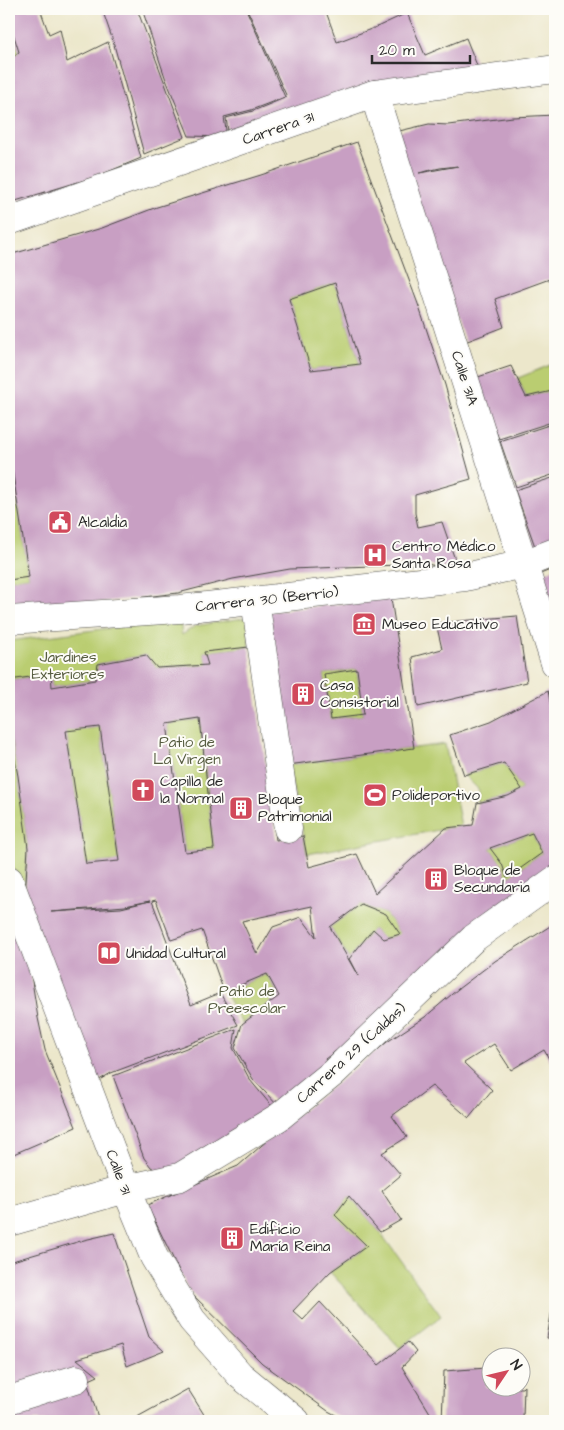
<svg xmlns="http://www.w3.org/2000/svg" width="564" height="1430" font-family="'Architects Daughter',sans-serif">
  <rect width="100%" height="100%" fill="#fdfcf7"/>
  <filter id="ink" filterUnits="userSpaceOnUse"><feTurbulence type="fractalNoise" baseFrequency=".02" numOctaves="2"/><feDisplacementMap in="SourceGraphic" scale="10" xChannelSelector="R" yChannelSelector="G"/><feConvolveMatrix kernelMatrix="1 2 1 2 8 2 1 2 1" color-interpolation-filters="sRGB"/></filter>
  <filter id="wash" filterUnits="userSpaceOnUse"><feTurbulence type="fractalNoise" baseFrequency=".0096" numOctaves="4" result="noise"/><feDisplacementMap in="SourceGraphic" scale="20" xChannelSelector="R" yChannelSelector="G"/><feGaussianBlur stdDeviation="1.12" result="paint"/><feColorMatrix in="noise" values="0 0 0 0 0 0 0 0 0 0 0 0 0 0 0 0 0 1.4 0 .05"/><feComposite in="paint" operator="in"/></filter>
  <g filter="url(#wash)">
    <rect width="100%" height="100%" fill="#ece7cb"/>
    <!-- green -->
    <g fill="#bacd71" stroke="#727c4e">
      <polygon points="9,20 19,52 9,60"/>
      <polygon points="335,283 360,364 311,370 289,299"/>
      <polygon points="555,363 555,395 552,391 526,397 518,378"/>
      <polygon points="12,468 29,577 9,580 9,469"/>
      <polygon points="249,617 249,647 204,652 208,665 157,668 146,655 98,664 95,680 52,687 51,674 9,680 9,641 180,619 182,635 195,626"/>
      <polygon points="357,669 363,715 331,719 324,674"/>
      <polygon points="200,719 214,849 185,852 167,724"/>
      <polygon points="100,727 119,861 86,864 66,731"/>
      <polygon points="9,729 18,776 28,848 24,890 24,913 9,850"/>
      <polygon points="445,744 461,826 307,854 288,765"/>
      <polygon points="504,763 522,789 508,796 477,803 479,790 464,775"/>
      <polygon points="532,833 542,853 507,878 502,864 490,848"/>
      <polygon points="361,904 386,914 400,934 384,939 373,929 349,959 330,927"/>
      <polygon points="267,974 279,996 242,1024 224,992"/>
      <polygon points="349,1196 380,1232 441,1316 400,1348 330,1272 367,1247 335,1215"/>
    </g>
    <g id="blocks">
      <!-- building -->
      <g fill="#c89fc3" fill-rule="evenodd">
        <polygon points="9,9 40,9 49,34 60,29 67,62 108,42 141,158 98,176 9,203 9,60 19,52 9,20"/>
        <polygon points="102,9 137,9 185,137 144,154 113,41"/>
        <polygon points="142,9 246,9 285,97 251,110 224,117 227,137 189,136 165,77"/>
        <polygon points="247,9 325,9 337,42 379,26 407,13 425,55 466,38 478,68 229,137 226,118 253,111 287,97"/>
        <path d="M555,115V277L495,299L504,327L465,342L395,132L429,124L448,125L513,117ZM458,166L419,173L440,168Z"/>
        <path d="M357,142L418,304L445,385L471,479L415,495V513L418,527L442,522L459,571L427,564L290,569L233,579L178,593L9,613V580L29,577L12,468L9,469V255L102,228L157,207L261,175ZM335,283L360,364L311,370L289,299Z"/>
        <polygon points="511,366 526,397 552,391 555,395 555,421 499,439 475,378"/>
        <polygon points="555,423 555,474 516,487 500,441"/>
        <polygon points="555,477 555,543 537,552 515,490"/>
        <polygon points="555,568 555,621 538,575"/>
        <path d="M391,598L414,748L288,765L267,612ZM357,669L363,715L331,719L324,674Z"/>
        <polygon points="517,616 527,682 418,707 412,657 442,649 436,623"/>
        <path d="M249,647L276,840L303,836L309,867L357,854L375,893L446,828L473,825L477,803L508,796L522,789L504,763L464,775L450,735L491,721L548,691L555,727V868L352,1039L325,1059L330,1066L278,1106L253,1079L235,1048L242,1024L279,996L267,974L224,992L202,930L171,940L156,900L152,901L191,1005L220,993L238,1025L111,1073L96,1082L24,913L28,848L18,776L9,729V680L51,674L52,687L95,680L98,664L146,655L157,668L208,665L204,652ZM200,719L214,849L185,852L167,724ZM100,727L119,861L86,864L66,731ZM532,833L542,853L507,878L502,864L490,848ZM150,901L121,908L51,912L125,906ZM361,904L386,914L400,934L384,939L373,929L349,959L358,976L330,927ZM312,906L316,937L301,917L273,927L257,954L242,921Z"/>
        <polygon points="9,913 31,975 38,1018 45,1050 76,1127 9,1156"/>
        <polygon points="555,923 555,1065 553,1066 544,1050 511,1070 494,1044 464,1063 492,1090 469,1118 432,1086 392,1116 407,1137 382,1153 401,1175 382,1191 401,1220 380,1232 349,1196 335,1215 367,1246 330,1272 293,1311 303,1320 320,1302 379,1365 408,1342 416,1352 402,1367 435,1421 347,1421 328,1411 262,1363 189,1291 147,1205 238,1166 292,1119 356,1068 387,1042 425,1017 458,989 495,961"/>
        <polygon points="236,1029 233,1048 250,1080 274,1109 163,1174 151,1167 144,1158 113,1076"/>
        <polygon points="114,1233 149,1337 164,1351 127,1366 121,1345 77,1359 98,1376 87,1381 9,1389 9,1262 84,1240"/>
        <polygon points="554,1298 555,1298 555,1339 547,1338"/>
        <polygon points="487,1368 486,1387 522,1388 524,1386 523,1418 555,1419 555,1421 442,1421 444,1371"/>
        <polygon points="87,1381 99,1421 9,1421 9,1412"/>
        <polygon points="188,1389 208,1421 130,1421"/>
      </g>
    </g>
  </g>
  <g filter="url(#ink)">
    <use href="#blocks" fill-opacity="0" stroke="#484743" stroke-width="1"/>
    <g fill="none" stroke-linecap="round" stroke-linejoin="round">
      <!-- street casing -->
      <g stroke="#484743" stroke-width="29">
        <g id="street">
          <polyline points="374,94 555,663"/>
          <polyline points="9,221 374,94 555,69"/>
          <polyline points="255,600 288,829"/>
          <polyline points="9,620 180,609 465,577 524,564 555,552"/>
          <polyline points="9,1222 126,1189 180,1177 279,1117 333,1073 474,938 555,880"/>
          <polyline points="9,1400 76,1379"/>
        </g>
      </g>
      <!-- secondary casing -->
      <g stroke="#484743" stroke-width="29">
        <polyline id="secondary" points="9,880 126,1189 154,1257 192,1320 240,1375 296,1421"/>
      </g>
      <!-- street -->
      <use href="#street" stroke="#fff" stroke-width="28"/>
      <!-- secondary -->
      <use href="#secondary" stroke="#fff" stroke-width="28"/>
    </g>
  </g>
  <!-- icons -->
  <defs>
    <g id="civic-square" transform="scale(1.25)"><rect x="-9" y="-9" width="18" height="18" rx="4" fill="#d1495b" stroke="#fdfcf7"/><path d="M-.6-6.5H3V-4.5H.6V-3L4-1V1h2V6H-6V1h2V-1L-.6-3ZM-1.2 2.5V6h2.4V2.5Z" fill="#fff"/></g>
    <g id="hospital-square" transform="scale(1.25)"><rect x="-9" y="-9" width="18" height="18" rx="4" fill="#d1495b" stroke="#fdfcf7"/><path d="M-5-5h3v3.5h4V-5h3V5h-3V1.5h-4V5h-3Z" fill="#fff"/></g>
    <g id="museum-square" transform="scale(1.25)"><rect x="-9" y="-9" width="18" height="18" rx="4" fill="#d1495b" stroke="#fdfcf7"/><path d="M0-6L6-3V-2H-6V-3ZM-5-1h2V3h-2ZM-1-1h2V3h-2ZM3-1h2V3H3ZM-6 4H6V6H-6Z" fill="#fff"/></g>
    <g id="building-square" transform="scale(1.25)"><rect x="-9" y="-9" width="18" height="18" rx="4" fill="#d1495b" stroke="#fdfcf7"/><path d="M-4-6H4V6H1V3H-1V6H-4ZM-2.5-4.3h1.7v1.8h-1.7ZM.8-4.3h1.7v1.8H.8ZM-2.5-1h1.7V.8h-1.7ZM.8-1h1.7V.8H.8Z" fill="#fff"/></g>
    <g id="church-square" transform="scale(1.25)"><rect x="-9" y="-9" width="18" height="18" rx="4" fill="#d1495b" stroke="#fdfcf7"/><path d="M-1.2-6h2.4v3.5h3.3v2.4h-3.3V6h-2.4V-.1h-3.3v-2.4h3.3Z" fill="#fff"/></g>
    <g id="stadium-square" transform="scale(1.25)"><rect x="-9" y="-9" width="18" height="18" rx="4" fill="#d1495b" stroke="#fdfcf7"/><path d="M0-5a6.5 5 0 1 0 0 10a6.5 5 0 1 0 0-10ZM-3.5-1.8h7v3.6h-7Z" fill="#fff"/></g>
    <g id="library-square" transform="scale(1.25)"><rect x="-9" y="-9" width="18" height="18" rx="4" fill="#d1495b" stroke="#fdfcf7"/><path d="M-6-4Q-3-5.5-.7-3.5V5Q-3 3-6 4ZM6-4Q3-5.5 .7-3.5V5Q3 3 6 4Z" fill="#fff"/></g>
  </defs>
  <g fill-rule="evenodd">
    <use href="#civic-square" x="60" y="522"/>
    <use href="#hospital-square" x="375" y="555"/>
    <use href="#museum-square" x="364" y="624"/>
    <use href="#building-square" x="303" y="694"/>
    <use href="#church-square" x="143" y="790"/>
    <use href="#stadium-square" x="375" y="795"/>
    <use href="#building-square" x="241" y="808"/>
    <use href="#building-square" x="436" y="879"/>
    <use href="#library-square" x="109" y="953"/>
    <use href="#building-square" x="232" y="1238"/>
  </g>
  <g text-anchor="middle" stroke-width="4" stroke-linejoin="round" paint-order="stroke">
    <!-- street labels -->
    <g font-size="15" fill="#2b2b2b" stroke="#fdfcf7">
      <text transform="translate(278 128) rotate(-19)" y="5">Carrera 31</text>
      <text transform="translate(465 378) rotate(72)" y="5">Calle 31A</text>
      <text transform="translate(267 599) rotate(-6)" y="5">Carrera 30 (Berrío)</text>
      <text transform="translate(351 1053) rotate(-42)" y="5">Carrera 29 (Caldas)</text>
      <text transform="translate(119 1172) rotate(69)" y="5">Calle 31</text>
    </g>
    <!-- poi labels -->
    <g font-size="15" fill="#2b2b2b" stroke="#fdfcf7" text-anchor="start">
      <text x="78" y="527">Alcaldia</text>
      <text x="392" y="551">Centro Médico<tspan x="392" dy="17">Santa Rosa</tspan></text>
      <text x="382" y="629">Museo Educativo</text>
      <text x="320" y="690">Casa<tspan x="320" dy="17">Consistorial</tspan></text>
      <text x="160" y="786">Capilla de<tspan x="160" dy="17">la Normal</tspan></text>
      <text x="392" y="800">Polideportivo</text>
      <text x="258" y="804">Bloque<tspan x="258" dy="17">Patrimonial</tspan></text>
      <text x="454" y="875">Bloque de<tspan x="454" dy="17">Secundaria</tspan></text>
      <text x="126" y="958">Unidad Cultural</text>
      <text x="250" y="1234">Edificio<tspan x="250" dy="17">María Reina</tspan></text>
    </g>
    <!-- park labels -->
    <g font-size="15" fill="#565c40" stroke="#fdfcf7">
      <text x="68" y="662">Jardines<tspan x="68" dy="17">Exteriores</tspan></text>
      <text x="187" y="747">Patio de<tspan x="187" dy="17">La Virgen</tspan></text>
      <text x="247" y="996">Patio de<tspan x="247" dy="17">Preescolar</tspan></text>
    </g>
  </g>
  <!-- margin -->
  <rect width="564" height="1430" fill="none" stroke="#fdfcf7" stroke-width="30"/>
  <!-- north arrow -->
  <g transform="translate(506 1372) rotate(55)"><circle r="24" fill="#fdfcf7" stroke="#a9a8a5"/>
  <path d="M0-4L9 19L0 12L-9 19Z" fill="#d1495b"/>
  <text y="-8" font-size="14" font-weight="bold" text-anchor="middle" fill="#2b2b2b">N</text>
  </g>
  <!-- scale -->
  <path d="M372 55v8h98v-8" fill="none" stroke="#2b2b2b" stroke-width="2.5"/>
  <text x="379" y="55" font-size="15" fill="#2b2b2b" stroke="#fdfcf7" stroke-width="4" paint-order="stroke">20 m</text>
</svg>
